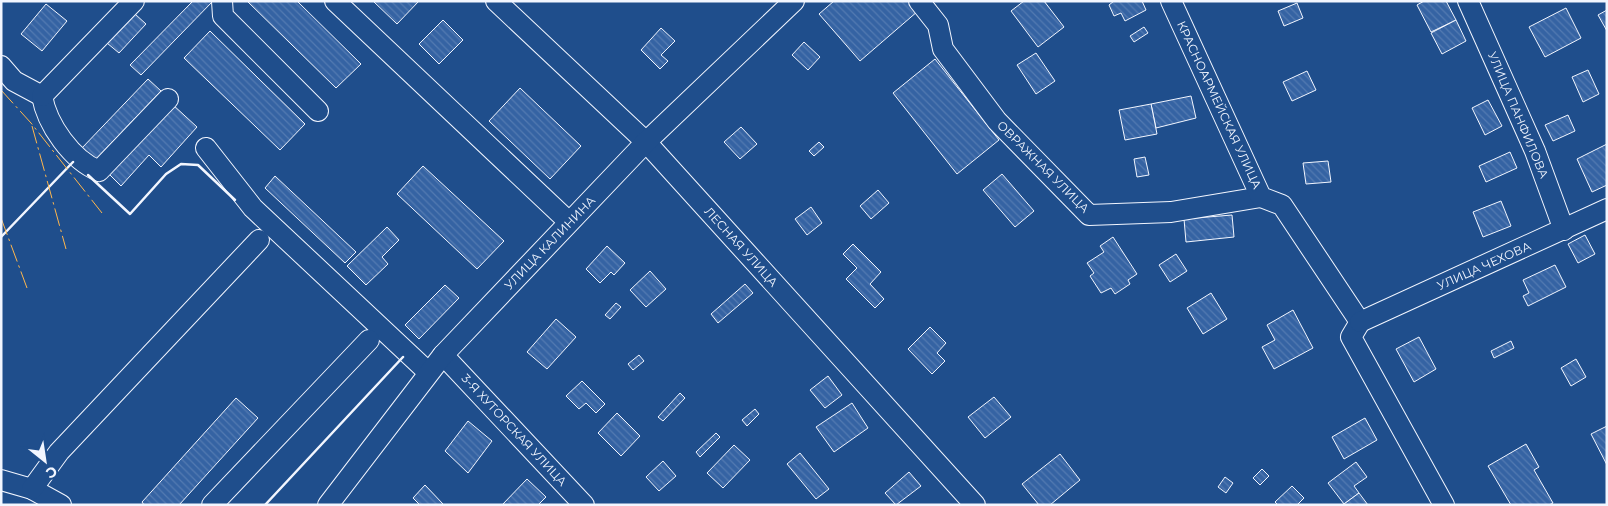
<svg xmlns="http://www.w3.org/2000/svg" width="1608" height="506" font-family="Montserrat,sans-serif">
  <defs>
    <pattern id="building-back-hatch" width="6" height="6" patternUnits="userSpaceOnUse" patternTransform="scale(1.25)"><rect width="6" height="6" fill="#3563a3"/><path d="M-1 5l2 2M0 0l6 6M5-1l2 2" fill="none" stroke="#537ab1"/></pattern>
  </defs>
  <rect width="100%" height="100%" fill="#1f4e8c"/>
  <!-- building -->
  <g fill="url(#building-back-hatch)" stroke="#f2f6ff">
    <polygon points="193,1 213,1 141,75 130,65"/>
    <polygon points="247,1 297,1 361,64 336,88"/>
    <polygon points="373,1 419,1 397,24"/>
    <polygon points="834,1 910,1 918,11 860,61 819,14"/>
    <polygon points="1024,1 1044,1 1064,27 1038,47 1011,11"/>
    <polygon points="1114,1 1142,1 1146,10 1125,21 1121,13 1114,16 1109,5"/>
    <polygon points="1424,1 1446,1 1456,20 1431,32 1417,5"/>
    <polygon points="1297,3 1303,18 1284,26 1278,11"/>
    <polygon points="46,4 67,21 42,51 21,34"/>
    <polygon points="1566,8 1581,38 1545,57 1529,27"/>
    <polygon points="1607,10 1607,31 1598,15"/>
    <polygon points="135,14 146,24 119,53 107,43"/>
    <polygon points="443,20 463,40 439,64 419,44"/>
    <polygon points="1456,20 1466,41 1442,54 1431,33"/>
    <polygon points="1144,27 1148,33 1134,42 1130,36"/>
    <polygon points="661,28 675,41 661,55 668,61 660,69 641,50"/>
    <polygon points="210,31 305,124 280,150 184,58"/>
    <polygon points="804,42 820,57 808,70 792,55"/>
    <polygon points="1036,53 1055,81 1036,94 1017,65"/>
    <polygon points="935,59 999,140 957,174 893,93"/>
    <polygon points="1588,70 1599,94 1583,102 1572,77"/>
    <polygon points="1307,71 1316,90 1292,101 1283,82"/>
    <polygon points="148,79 161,91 94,161 81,149"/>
    <polygon points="520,88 581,146 550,179 489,121"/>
    <polygon points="1191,96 1196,118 1156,128 1151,104"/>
    <polygon points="1488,100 1502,126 1485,135 1472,108"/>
    <polygon points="172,104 197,127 161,167 149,155 121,186 108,173"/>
    <polygon points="1151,104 1157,134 1125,140 1119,110"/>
    <polygon points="1568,115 1575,131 1553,141 1545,125"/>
    <polygon points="741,127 757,144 740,159 724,142"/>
    <polygon points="819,142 824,147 814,156 809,151"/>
    <polygon points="1607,144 1607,185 1592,192 1577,159"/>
    <polygon points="1510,152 1517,168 1486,182 1479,166"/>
    <polygon points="1145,157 1149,175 1137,177 1134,159"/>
    <polygon points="1328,161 1331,182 1306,184 1303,163"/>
    <polygon points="423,166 504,241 477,269 397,194"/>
    <polygon points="1002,174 1034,211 1015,227 983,190"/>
    <polygon points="275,176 356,252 345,263 265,188"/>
    <polygon points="878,190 889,203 871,219 860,206"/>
    <polygon points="1501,201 1511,226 1483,237 1473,212"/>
    <polygon points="811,207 822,223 807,235 795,219"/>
    <polygon points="1232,215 1234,237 1186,242 1184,219"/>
    <polygon points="387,227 399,240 382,257 388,264 366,285 347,266"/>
    <polygon points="1585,235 1595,254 1578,263 1568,244"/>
    <polygon points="1113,237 1137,274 1128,280 1130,284 1115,294 1111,288 1101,293 1090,276 1094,273 1087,263 1104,252 1100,246"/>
    <polygon points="853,244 881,272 870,284 884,299 875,308 846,279 857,268 843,254"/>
    <polygon points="607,246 625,263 614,275 611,272 600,283 586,269"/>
    <polygon points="1176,254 1187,271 1170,282 1159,265"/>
    <polygon points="1555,265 1566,287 1528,306 1523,296 1529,293 1523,280"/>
    <polygon points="650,271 666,289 646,307 630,290"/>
    <polygon points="745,284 753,293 718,323 711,314"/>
    <polygon points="445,285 459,298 419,339 405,325"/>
    <polygon points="1211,293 1227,319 1203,334 1187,308"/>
    <polygon points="616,303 621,307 610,319 605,315"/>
    <polygon points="1293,310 1313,348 1274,369 1262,347 1275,340 1267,325"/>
    <polygon points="556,319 576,337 547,369 527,352"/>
    <polygon points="930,327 946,343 937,353 945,361 932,374 908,349"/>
    <polygon points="1419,337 1436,369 1414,382 1396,349"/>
    <polygon points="1511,341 1514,348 1494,358 1491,351"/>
    <polygon points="639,355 644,361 633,370 628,364"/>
    <polygon points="1576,359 1586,377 1571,386 1561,368"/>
    <polygon points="828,376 842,395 825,408 810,390"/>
    <polygon points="582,381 605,404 596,413 586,403 579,409 566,396"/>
    <polygon points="680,393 685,398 663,421 658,417"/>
    <polygon points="994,397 1011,417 985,438 968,417"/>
    <polygon points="236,398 258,418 179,505 144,505 142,502"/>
    <polygon points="852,403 868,428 834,452 816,427"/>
    <polygon points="755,409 759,414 747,426 742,420"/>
    <polygon points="617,413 640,436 621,456 598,433"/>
    <polygon points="1365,418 1377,440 1344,459 1332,437"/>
    <polygon points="468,421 492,441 468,473 445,451"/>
    <polygon points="1607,426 1607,465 1591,434"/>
    <polygon points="716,433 720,437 700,457 696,452"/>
    <polygon points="1526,444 1539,467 1534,470 1553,503 1549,505 1511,505 1488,466"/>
    <polygon points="734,445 750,460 723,488 707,473"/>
    <polygon points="800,453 829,489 816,499 787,464"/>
    <polygon points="1060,454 1080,480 1050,505 1039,505 1022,484"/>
    <polygon points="663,461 676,476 659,491 646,477"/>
    <polygon points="1356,462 1367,477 1354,486 1359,493 1344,504 1328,483"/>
    <polygon points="1262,469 1269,476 1260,485 1253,478"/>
    <polygon points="909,472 921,486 896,505 885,493"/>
    <polygon points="1225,477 1233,483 1226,493 1218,487"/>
    <polygon points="527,479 546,497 538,505 502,505"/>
    <polygon points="425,485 443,504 443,505 420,505 413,498"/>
    <polygon points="1292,486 1304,498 1297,505 1278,505 1275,502"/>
    <polygon points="1359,493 1368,505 1345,505 1344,504"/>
  </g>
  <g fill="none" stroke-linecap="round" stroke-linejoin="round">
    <!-- minor casing -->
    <g stroke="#f2f6ff" stroke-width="22">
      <g id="minor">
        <polyline points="222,1 223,16 318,111"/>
        <polyline points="335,1 569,222"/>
        <polyline points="496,1 646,142 975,505"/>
        <polyline points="919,1 938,25 943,49 997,121 1089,215 1171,212 1261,197"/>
        <polyline points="1171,1 1261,197 1282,205 1360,322 1351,337 1444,505"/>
        <polyline points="1468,1 1535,151 1564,230"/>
        <polyline points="1,66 14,81 42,96"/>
        <path d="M42,96C47,125 72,160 99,171L168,99"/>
        <polyline points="42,96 134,1"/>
        <polyline points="206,148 253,208 428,372"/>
        <polyline points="1360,322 1607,209"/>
        <polyline points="443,355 584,505"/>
        <polyline points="1,480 32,489 61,505"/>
        <polyline points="32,489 59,452 259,240"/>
        <polyline points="212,505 369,340"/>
        <polyline points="328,505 443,355 646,142 794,1"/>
      </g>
    </g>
    <!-- minor -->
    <use href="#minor" stroke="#1f4e8c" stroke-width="20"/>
    <!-- wall -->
    <g stroke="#f2f6ff" stroke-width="2.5">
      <polyline points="88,175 130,214 166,174 181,164 198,165 235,200"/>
      <polyline points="1,237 73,162"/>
      <polyline points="265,505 403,357"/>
    </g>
    <!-- power -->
    <g stroke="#ffb74d" stroke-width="1" stroke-dasharray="18 4 2.5 4" stroke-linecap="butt">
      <polyline points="1,90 31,123 102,213"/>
      <polyline points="32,126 66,249"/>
      <polyline points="1,218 27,288"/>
    </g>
  </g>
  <g text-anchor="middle" stroke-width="4" stroke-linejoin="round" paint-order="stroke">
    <!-- street labels -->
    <g font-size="12" fill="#f2f6ff" stroke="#1f4e8c">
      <text transform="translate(1219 105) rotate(65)" y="4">КРАСНОАРМЕЙСКАЯ УЛИЦА</text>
      <text transform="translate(1518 115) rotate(67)" y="4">УЛИЦА ПАНФИЛОВА</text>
      <text transform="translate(1043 167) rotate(45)" y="4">ОВРАЖНАЯ УЛИЦА</text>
      <text transform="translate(550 243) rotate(-46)" y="4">УЛИЦА КАЛИНИНА</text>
      <text transform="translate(741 247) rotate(48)" y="4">ЛЕСНАЯ УЛИЦА</text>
      <text transform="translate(1484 266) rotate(-24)" y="4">УЛИЦА ЧЕХОВА</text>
      <text transform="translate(514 430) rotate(47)" y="4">3-Я ХУТОРСКАЯ УЛИЦА</text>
    </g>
  </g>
  <!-- border -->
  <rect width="1608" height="506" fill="none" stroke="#f2f6ff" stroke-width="5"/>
  <!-- north arrow -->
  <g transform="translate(45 461) rotate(150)" stroke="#1f4e8c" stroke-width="4" paint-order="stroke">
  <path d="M0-4L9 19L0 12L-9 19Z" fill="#f2f6ff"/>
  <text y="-8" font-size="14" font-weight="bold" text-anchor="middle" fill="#f2f6ff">С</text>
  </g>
</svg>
